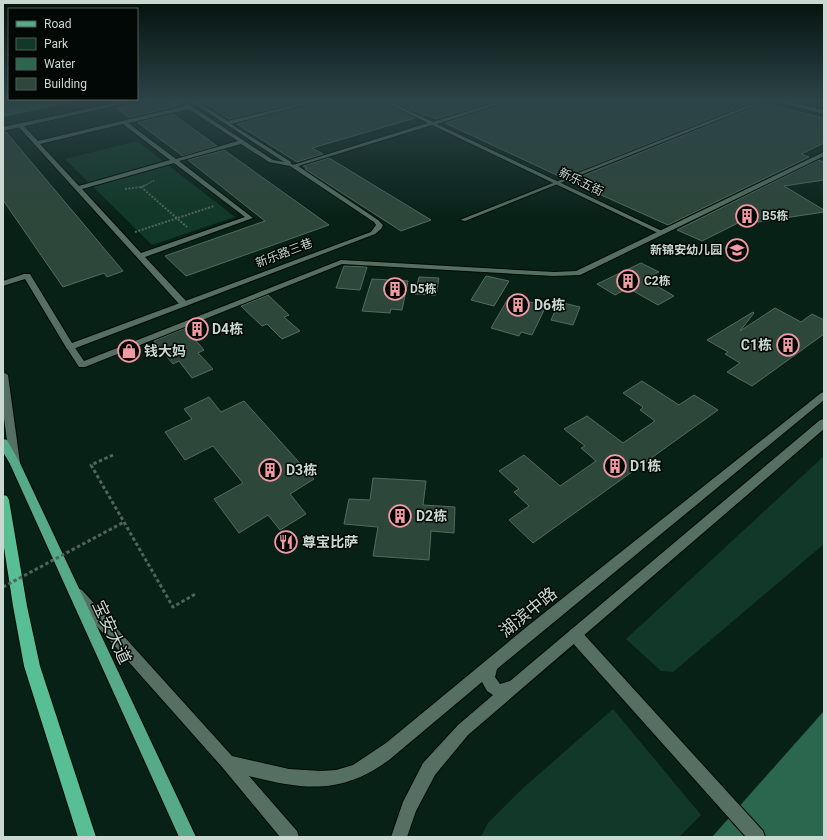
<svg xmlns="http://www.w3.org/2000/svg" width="827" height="840" font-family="Roboto,'Noto Sans SC',sans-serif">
  <rect width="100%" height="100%" fill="#082117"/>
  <!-- green -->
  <g fill="#113828">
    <polygon points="137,141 235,217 152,245 65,159"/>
    <polygon points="824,456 824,544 673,672 661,671 626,639"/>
    <polygon points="613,709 701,815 679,837 481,837 488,823 521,790"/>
  </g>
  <!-- water -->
  <g fill="#2a674e">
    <polygon points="13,100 85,100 3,117 3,102"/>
    <polygon points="824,711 824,837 712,837"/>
  </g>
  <!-- building -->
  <g fill="#2e473b" stroke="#516c5f">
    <polygon points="200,100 308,100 229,119"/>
    <polygon points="323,100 380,100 415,118 312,148 323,154 297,162 237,124"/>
    <polygon points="390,100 499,100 436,119 426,115 423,116"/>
    <polygon points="512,100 749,100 824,118 824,143 801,154 809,157 668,225 570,181 754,107 754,105 748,104 563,178 445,123"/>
    <polygon points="147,102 155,107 177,102 181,105 130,118 117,108"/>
    <polygon points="174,114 174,115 217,146 183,156 137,122"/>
    <polygon points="3,132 6,132 123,271 107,277 104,273 63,287 3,200"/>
    <polygon points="224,150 329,225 186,276 165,256 265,221 188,160"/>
    <polygon points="329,158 431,220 401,231 305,169 307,168 303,166"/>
    <polygon points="818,160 824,162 824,180 784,186 824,210 824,212 758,222 754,219 744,220 702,241 677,230"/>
    <polygon points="641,263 659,272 647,278 660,285 657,286 674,296 658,305 628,288 615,295 597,284"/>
    <polygon points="344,266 367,267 360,290 336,288"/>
    <polygon points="486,276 509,281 494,306 471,300"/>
    <polygon points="419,277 439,278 436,295 415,294"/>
    <polygon points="372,279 408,281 402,310 391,309 390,313 362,311"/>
    <polygon points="268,295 289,315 284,317 300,331 282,339 267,324 262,326 241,306"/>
    <polygon points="509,297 546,306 532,335 521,332 519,336 491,328"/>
    <polygon points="559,302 580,307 573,325 551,320"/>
    <polygon points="775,308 801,322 812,314 824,320 824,334 752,386 727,372 740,363 725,354 728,352 707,340 753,312 754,313 740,331"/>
    <polygon points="185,328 204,350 198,353 213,369 192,378 179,361 173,364 154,341"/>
    <polygon points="642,381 679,405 694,395 718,410 533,543 509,520 529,506 514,492 519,489 499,471 524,455 560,486 596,461 581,448 585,446 564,429 587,416 623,443 655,421 640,410 643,407 623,393"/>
    <polygon points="209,397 221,412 244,401 314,479 290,494 306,514 280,530 268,515 239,533 214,499 243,483 213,446 185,460 165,432 192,419 184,409"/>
    <polygon points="373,478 426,481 423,505 455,507 454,533 431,531 429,560 373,556 378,527 344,524 349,499 370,500"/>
  </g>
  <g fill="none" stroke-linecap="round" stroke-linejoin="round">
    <!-- service casing -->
    <g stroke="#000a03" stroke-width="2">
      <g id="service">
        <path d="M177,100H182L273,160L284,162L189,100H194L228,121L314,100H322L231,124L291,162V164L295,165V167L269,162L241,144L179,161L253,218L145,257L187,302V306H181L17,125L22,124L38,141L185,106ZM189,109L238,141L176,159L128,123ZM123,124L170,160L79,186L40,144ZM174,163L245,217L141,253L82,189Z"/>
        <polygon points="749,105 753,106 465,221 460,220"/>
        <polygon points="824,152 824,156 580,275 554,276 342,264 85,367 79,367 66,347 70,344 73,345 84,361 341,260 554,272 576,271"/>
        <polygon points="575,628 580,630 763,831 765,837 746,837 570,640 568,635 570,630"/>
      </g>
    </g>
    <!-- minor casing -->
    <g stroke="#000a03" stroke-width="2">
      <polygon id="minor" points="381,100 387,100 433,122 504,100 511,100 437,124 666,233 660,234 432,125 298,166 378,220 383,225 381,229 375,234 73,349 67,349 25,279 3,286 3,281 24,274 30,274 72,343 371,232 376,225 374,222 290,166 428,123"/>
    </g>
    <!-- tertiary casing -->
    <g stroke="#000a03" stroke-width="2">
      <polygon id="tertiary" points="130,100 139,100 3,131 3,127"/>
    </g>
    <!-- secondary casing -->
    <g stroke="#000a03" stroke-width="2">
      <g id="secondary">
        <polygon points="773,100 781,100 824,110 824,114"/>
        <polygon points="3,372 8,375 20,463 19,466 15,467 11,466 10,463 3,411"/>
        <path d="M824,392V400L497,669L495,677L500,684L510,681L820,420L824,419V429L468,735L435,775L416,811L407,837H391L403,802L423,763L458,725L493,695L487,691L482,682L389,760C341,795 304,790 249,776L297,831L299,837H280L222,767L72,598L71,594L72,590L77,588L82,590L232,756L289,769L321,771L336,770L353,765L386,743L529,625L821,393Z"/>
      </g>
    </g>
    <!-- primary casing -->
    <g stroke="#000a03" stroke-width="2">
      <polygon id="primary" points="3,439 7,440 20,463 196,837 179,837 10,464 3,452"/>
    </g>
    <!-- trunk casing -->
    <g stroke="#000a03" stroke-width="2">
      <polygon id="trunk" points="3,495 7,496 9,500 27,606 40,666 96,837 78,837 24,666 13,606 3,541"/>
    </g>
    <!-- path-far2 -->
    <g stroke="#4f645b" stroke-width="1.5" stroke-dasharray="1.5 1" stroke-linecap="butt">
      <polyline points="61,100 70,101"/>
      <polyline points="3,102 11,100"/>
      <polyline points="144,186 155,180"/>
    </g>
    <!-- path-far1 -->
    <g stroke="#4f645b" stroke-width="2" stroke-dasharray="2 1.5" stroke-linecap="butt">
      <polyline points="141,187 187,227"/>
      <polyline points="125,189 141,187 146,185"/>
      <polyline points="135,232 214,206"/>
    </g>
    <!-- path -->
    <polyline stroke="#4f645b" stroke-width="3" stroke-dasharray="3.5 2.5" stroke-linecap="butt" points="113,455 91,465 173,607 197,593"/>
    <!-- service -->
    <use href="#service" fill="#556f62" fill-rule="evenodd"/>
    <!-- minor -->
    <use href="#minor" fill="#556f62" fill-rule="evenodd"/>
    <!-- tertiary -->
    <use href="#tertiary" fill="#556f62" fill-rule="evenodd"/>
    <!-- secondary -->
    <use href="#secondary" fill="#556f62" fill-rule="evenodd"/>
    <!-- primary -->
    <use href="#primary" fill="#57aa87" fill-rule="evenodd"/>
    <!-- trunk -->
    <use href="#trunk" fill="#58be94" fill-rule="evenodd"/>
    <!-- path-bridge -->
    <polyline stroke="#4f645b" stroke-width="3" stroke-dasharray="3.5 2.5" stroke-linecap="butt" points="3,587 124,522"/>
  </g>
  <!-- sky -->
  <linearGradient id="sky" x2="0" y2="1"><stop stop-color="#04120d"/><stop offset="0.46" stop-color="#2c4347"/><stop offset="1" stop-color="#2c4347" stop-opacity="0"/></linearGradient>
  <rect width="827" height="218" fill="url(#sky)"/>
  <!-- icons -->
  <defs>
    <g id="building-ring" transform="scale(1.15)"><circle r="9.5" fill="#020805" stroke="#f49aa3" stroke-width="1.5"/><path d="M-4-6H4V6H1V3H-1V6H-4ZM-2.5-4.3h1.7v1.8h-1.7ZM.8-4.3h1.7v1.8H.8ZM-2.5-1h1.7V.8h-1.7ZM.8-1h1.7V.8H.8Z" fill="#f49aa3"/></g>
    <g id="school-ring" transform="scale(1.15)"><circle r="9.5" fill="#020805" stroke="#f49aa3" stroke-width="1.5"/><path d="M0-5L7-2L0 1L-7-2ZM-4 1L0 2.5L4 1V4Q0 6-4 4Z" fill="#f49aa3"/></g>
    <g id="shop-ring" transform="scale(1.15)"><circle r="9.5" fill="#020805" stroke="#f49aa3" stroke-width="1.5"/><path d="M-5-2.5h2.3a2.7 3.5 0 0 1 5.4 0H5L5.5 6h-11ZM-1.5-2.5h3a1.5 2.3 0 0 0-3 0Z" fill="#f49aa3"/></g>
    <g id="restaurant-ring" transform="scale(1.15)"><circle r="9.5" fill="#020805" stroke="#f49aa3" stroke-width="1.5"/><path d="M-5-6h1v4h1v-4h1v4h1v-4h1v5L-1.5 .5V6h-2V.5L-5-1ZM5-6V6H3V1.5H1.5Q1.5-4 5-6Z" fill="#f49aa3"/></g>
  </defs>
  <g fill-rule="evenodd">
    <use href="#building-ring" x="747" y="216"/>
    <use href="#school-ring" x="737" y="250"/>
    <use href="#building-ring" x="628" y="281"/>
    <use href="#building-ring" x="395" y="289"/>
    <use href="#building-ring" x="518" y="305"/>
    <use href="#building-ring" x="197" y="329"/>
    <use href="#building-ring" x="788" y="345"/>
    <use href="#shop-ring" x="129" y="351"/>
    <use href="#building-ring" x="615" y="466"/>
    <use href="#building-ring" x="270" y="470"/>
    <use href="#building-ring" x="400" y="516"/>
    <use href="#restaurant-ring" x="286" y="542"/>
  </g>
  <g text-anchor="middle" stroke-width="3" stroke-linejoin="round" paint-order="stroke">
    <!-- far-street labels -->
    <g font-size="12" fill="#c9d8d0" stroke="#020805">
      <text transform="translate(581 182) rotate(26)" y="4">新乐五街</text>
      <text transform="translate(284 253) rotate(-21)" y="4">新乐路三巷</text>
    </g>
    <!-- far-poi labels -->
    <g font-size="12" font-weight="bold" fill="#c9d8d0" stroke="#020805" text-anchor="start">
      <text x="762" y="220">B5栋</text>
      <text x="722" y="254" text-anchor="end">新锦安幼儿园</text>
      <text x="644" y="285">C2栋</text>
      <text x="410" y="293">D5栋</text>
    </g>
    <!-- poi labels -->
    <g font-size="14" font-weight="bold" fill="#c9d8d0" stroke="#020805" text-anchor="start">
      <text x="534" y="310">D6栋</text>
      <text x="212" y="334">D4栋</text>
      <text x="772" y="350" text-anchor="end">C1栋</text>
      <text x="144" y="356">钱大妈</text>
      <text x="630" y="471">D1栋</text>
      <text x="286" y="475">D3栋</text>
      <text x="416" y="521">D2栋</text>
      <text x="302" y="547">尊宝比萨</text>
    </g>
    <!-- near-street labels -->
    <g font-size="17" fill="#c9d8d0" stroke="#020805">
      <text transform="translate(528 612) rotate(-39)" y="6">湖滨中路</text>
      <text transform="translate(112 632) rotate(65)" y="6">宝安大道</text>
    </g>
  </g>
  <!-- border -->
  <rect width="827" height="840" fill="none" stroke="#c9d8d0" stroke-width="8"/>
  <!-- legend -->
  <rect x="8" y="8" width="130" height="92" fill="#020805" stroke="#525b56"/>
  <rect x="16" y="21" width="20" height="6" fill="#57aa87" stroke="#525b56"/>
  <text x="44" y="28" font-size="12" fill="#c9d8d0">Road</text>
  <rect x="16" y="38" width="20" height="12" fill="#113828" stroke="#525b56"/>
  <text x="44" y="48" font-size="12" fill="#c9d8d0">Park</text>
  <rect x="16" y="58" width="20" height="12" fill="#2a674e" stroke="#525b56"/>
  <text x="44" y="68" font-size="12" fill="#c9d8d0">Water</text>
  <rect x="16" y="78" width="20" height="12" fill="#2e473b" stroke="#525b56"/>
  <text x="44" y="88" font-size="12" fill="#c9d8d0">Building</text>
</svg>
